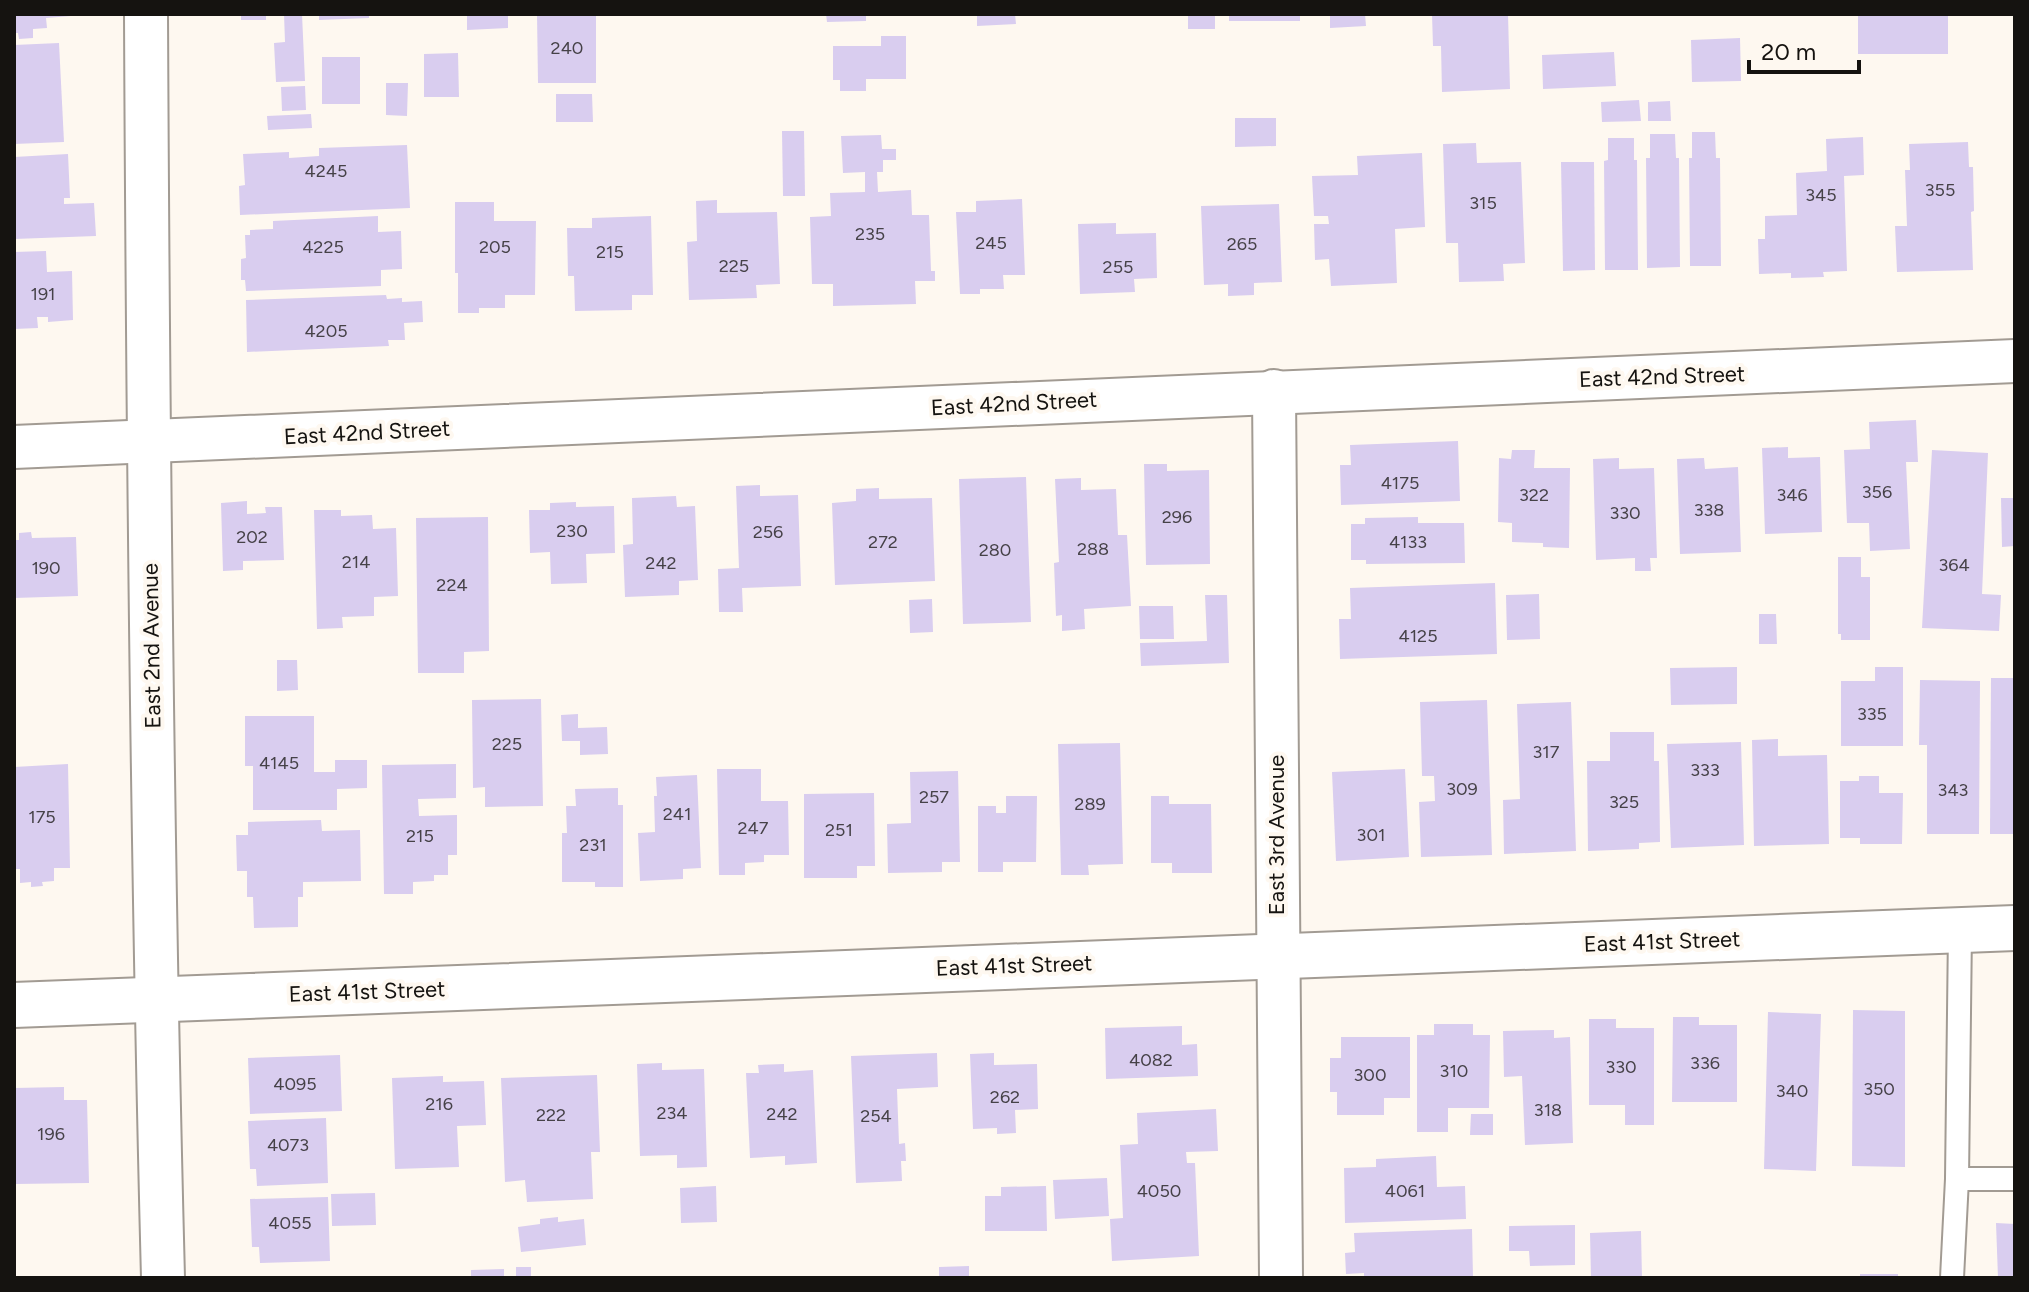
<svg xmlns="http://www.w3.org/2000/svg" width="2029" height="1292" font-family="Figtree,sans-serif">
  <rect width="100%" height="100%" fill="#fef8f0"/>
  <!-- building -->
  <g fill="#d9cdef">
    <polygon points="14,14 71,14 71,16 46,18 47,28 33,29 33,38 19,39 18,33 14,33"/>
    <rect x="241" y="14" width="25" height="6"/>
    <polygon points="284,14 302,14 305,81 276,82 274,43 285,42"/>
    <polygon points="319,14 369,14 369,18 319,20"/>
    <polygon points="467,14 508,14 508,28 467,30"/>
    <polygon points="537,14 596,14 596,83 538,83"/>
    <polygon points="826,14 866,14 866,21 827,22"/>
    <polygon points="977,14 1015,14 1016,24 977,26"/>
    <rect x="1188" y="14" width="27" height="15"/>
    <rect x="1229" y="14" width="71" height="7"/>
    <polygon points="1330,14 1365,14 1366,26 1330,28"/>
    <polygon points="1432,14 1508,14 1510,89 1442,92 1441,46 1433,46"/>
    <rect x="1858" y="14" width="90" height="40"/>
    <polygon points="881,36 906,36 906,79 866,79 866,91 840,91 840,80 833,80 833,46 881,46"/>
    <polygon points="1740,38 1741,81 1692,82 1691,40"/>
    <polygon points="59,43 64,142 14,144 14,45"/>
    <polygon points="1614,52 1616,86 1543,89 1542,55"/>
    <polygon points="458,53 459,97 424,97 424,54"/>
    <rect x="322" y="57" width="38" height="47"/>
    <polygon points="386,83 408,83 407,116 386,115"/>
    <polygon points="305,86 306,110 282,111 281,87"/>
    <polygon points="556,94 592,94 593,122 556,122"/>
    <polygon points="1639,100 1641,121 1602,122 1601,102"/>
    <polygon points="1670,101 1671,121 1648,121 1648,102"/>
    <polygon points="311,114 312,128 268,130 267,116"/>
    <polygon points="1235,118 1276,118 1276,146 1235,147"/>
    <polygon points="782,131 804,131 805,196 783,196"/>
    <polygon points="1692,132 1715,132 1716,158 1720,158 1721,266 1690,266 1689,158 1692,158"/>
    <polygon points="1650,134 1675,134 1676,158 1679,158 1680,267 1647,268 1646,158 1650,158"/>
    <polygon points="881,135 882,149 896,149 896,160 883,160 883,172 877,172 878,192 911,190 912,215 929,215 931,271 935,271 935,281 915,281 916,304 833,306 833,284 812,284 810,217 831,216 830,193 865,192 865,172 843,173 841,136"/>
    <polygon points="1863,137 1864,175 1844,176 1847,271 1823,272 1824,277 1791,278 1791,273 1759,274 1758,239 1765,239 1765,216 1797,215 1796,173 1827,171 1826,139"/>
    <polygon points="1608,138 1634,138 1634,160 1637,160 1638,270 1605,270 1604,161 1608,160"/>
    <polygon points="1968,142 1969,167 1973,167 1974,211 1971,212 1973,270 1897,272 1895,226 1907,226 1905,170 1910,170 1909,144"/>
    <polygon points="1476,143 1477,163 1521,162 1525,263 1503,264 1504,281 1459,282 1458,243 1446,243 1443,144"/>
    <polygon points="407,145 410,208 240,215 239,186 245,185 243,154 289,152 289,158 319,156 319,148"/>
    <polygon points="1422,153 1425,227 1395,229 1397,283 1331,286 1329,259 1315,260 1314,224 1329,224 1328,216 1314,216 1312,176 1358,175 1357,156"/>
    <polygon points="68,154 70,198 64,198 64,204 94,203 96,236 14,239 14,157"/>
    <polygon points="1561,162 1594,162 1595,270 1563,271"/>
    <polygon points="1022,199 1025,275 1003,275 1004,289 980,289 980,294 960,294 956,212 976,212 976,201"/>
    <polygon points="717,200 717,213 777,212 780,284 756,285 757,298 689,300 687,242 697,241 696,201"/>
    <polygon points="455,202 494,202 494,221 536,221 535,295 505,295 505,308 479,308 479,313 458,313 458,273 455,273"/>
    <polygon points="1279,204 1282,282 1254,283 1254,295 1228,296 1228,284 1204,285 1201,206"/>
    <polygon points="378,216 378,232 401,231 402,269 381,270 381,286 246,291 245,280 241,280 241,259 246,258 245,235 250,235 250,230 273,229 273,221"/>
    <polygon points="651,216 653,295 632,295 632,310 575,311 574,276 568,276 567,228 592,228 592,218"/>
    <polygon points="1116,223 1116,234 1156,233 1157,278 1134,279 1135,292 1080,294 1078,224"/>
    <polygon points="46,251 47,272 72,271 73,320 48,322 48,317 37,317 38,328 14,329 14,252"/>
    <polygon points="386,295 387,299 402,298 402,302 422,301 423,322 404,323 405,340 388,340 389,346 247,352 246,300"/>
    <polygon points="1916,420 1918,462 1906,462 1910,549 1870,551 1869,523 1847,523 1844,450 1870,449 1869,422"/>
    <polygon points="1458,441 1460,501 1341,505 1340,465 1351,465 1350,445"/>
    <polygon points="1788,447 1788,458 1820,457 1822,532 1765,534 1762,448"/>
    <polygon points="1512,450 1535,450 1534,468 1570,468 1569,548 1543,547 1543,543 1512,542 1512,523 1498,522 1499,458 1511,459"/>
    <polygon points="1932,450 1988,453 1982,594 2001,595 1999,631 1922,628"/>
    <polygon points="1619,458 1619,469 1654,468 1657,558 1650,558 1651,571 1635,571 1635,558 1596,560 1593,459"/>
    <polygon points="1704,458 1705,469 1738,467 1741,552 1680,554 1677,459"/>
    <polygon points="1144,464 1167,464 1167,471 1209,470 1210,564 1146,565"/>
    <polygon points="1026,477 1031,622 963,624 959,479"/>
    <polygon points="1081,478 1081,490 1116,489 1118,535 1127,535 1131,606 1084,609 1085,629 1062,631 1062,615 1056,616 1054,563 1059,562 1055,479"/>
    <polygon points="760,485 760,496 798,495 801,586 742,588 743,612 719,612 718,569 739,568 736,486"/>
    <polygon points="879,488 879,499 932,498 935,581 835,585 832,503 856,501 856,489"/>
    <polygon points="676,496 677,507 695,506 698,580 679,581 679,595 625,597 623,545 633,544 632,498"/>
    <polygon points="2001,498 2015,498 2015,546 2002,547"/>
    <polygon points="247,501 247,514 266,513 265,507 282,507 284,560 243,561 243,570 223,571 221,503"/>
    <polygon points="576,502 576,507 614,506 615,553 586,554 587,583 551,584 550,552 530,553 529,510 550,510 550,503"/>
    <polygon points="314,510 341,510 341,516 372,515 373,529 396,528 398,596 374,597 374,616 342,617 343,628 317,629"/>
    <polygon points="488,517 489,651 464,652 464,673 418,673 416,518"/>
    <polygon points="1418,517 1418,523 1464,523 1465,563 1366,564 1366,560 1351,560 1351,524 1365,524 1365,518"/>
    <polygon points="31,532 32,538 76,537 78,596 14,598 14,540 19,540 19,533"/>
    <polygon points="1838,557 1861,557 1861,577 1870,577 1870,640 1841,640 1841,634 1838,634"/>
    <polygon points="1495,583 1497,654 1340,659 1339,619 1351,619 1350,588"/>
    <polygon points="1539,594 1540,639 1507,640 1506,595"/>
    <polygon points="1205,595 1227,595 1229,663 1141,666 1140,643 1207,641"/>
    <polygon points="932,599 933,632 910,633 909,600"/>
    <polygon points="1139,606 1173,606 1174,639 1140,639"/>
    <polygon points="1759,614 1776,614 1777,644 1759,644"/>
    <polygon points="277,660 297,660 298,690 277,691"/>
    <polygon points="1737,667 1737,704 1671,705 1670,668"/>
    <polygon points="1875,667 1903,667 1903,746 1841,746 1841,681 1875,681"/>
    <polygon points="1991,678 2015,678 2015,834 1990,834"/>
    <polygon points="1920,680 1980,681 1979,834 1927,834 1927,745 1919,745"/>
    <polygon points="541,699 543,806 485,807 485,787 473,788 472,700"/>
    <polygon points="1487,700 1492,855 1421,857 1419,802 1435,801 1434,776 1422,776 1420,702"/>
    <polygon points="1571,702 1576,851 1504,854 1503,800 1520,799 1517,704"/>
    <polygon points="578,714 578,728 607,727 608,754 580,755 580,741 562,741 561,715"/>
    <polygon points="245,716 314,716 314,772 335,772 335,760 367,760 367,788 337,789 337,810 253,810 253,766 245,766"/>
    <polygon points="1610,732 1654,732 1654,761 1659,761 1660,842 1639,843 1639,849 1588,851 1587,761 1610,761"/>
    <polygon points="1778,739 1778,756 1827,755 1829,844 1754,846 1752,740"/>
    <polygon points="1741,742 1744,845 1671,848 1667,744"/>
    <polygon points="1120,743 1123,864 1088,865 1089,875 1061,875 1058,744"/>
    <polygon points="68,764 70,868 54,868 54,881 42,882 43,886 31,887 31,882 20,883 20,869 14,869 14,767"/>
    <polygon points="456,764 456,798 418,799 419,816 457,815 457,855 448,855 448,875 434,875 434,881 413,882 413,894 384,894 382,765"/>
    <polygon points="717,769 761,769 761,801 788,801 789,855 764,855 764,862 745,863 745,875 719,875"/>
    <polygon points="1405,769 1409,857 1336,861 1332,772"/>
    <polygon points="958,771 960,862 942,862 942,872 888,873 887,824 911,823 910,772"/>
    <polygon points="697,775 701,868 683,869 683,879 640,881 638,833 655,832 654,796 657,796 656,777"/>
    <polygon points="1859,776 1879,776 1879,793 1903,793 1902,844 1860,844 1860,838 1840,838 1840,781 1859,781"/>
    <polygon points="618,788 618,805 623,805 623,887 595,887 595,882 562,882 562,833 567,833 566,806 576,806 575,789"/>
    <polygon points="874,793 875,866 857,866 857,878 804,878 804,794"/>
    <polygon points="1006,796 1037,796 1036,862 1003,862 1003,872 978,872 978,806 996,806 996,813 1006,813"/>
    <polygon points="1151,796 1169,796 1169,804 1211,804 1212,873 1172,873 1172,863 1151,863"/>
    <polygon points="321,820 322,831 360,830 361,881 303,882 303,897 298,897 298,927 254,928 253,897 247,897 247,871 237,871 236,835 248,835 248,822"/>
    <polygon points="1853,1010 1905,1011 1905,1167 1852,1166"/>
    <polygon points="1768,1012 1821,1014 1816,1171 1764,1169"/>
    <polygon points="1673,1017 1699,1017 1699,1025 1737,1025 1737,1102 1672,1102"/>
    <polygon points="1589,1019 1616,1019 1616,1028 1654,1028 1654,1125 1625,1125 1625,1105 1589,1105"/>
    <polygon points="1434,1024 1473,1024 1473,1035 1490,1035 1489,1108 1448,1108 1448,1132 1417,1132 1417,1035 1434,1035"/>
    <polygon points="1182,1026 1182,1045 1197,1044 1198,1076 1106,1079 1105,1028"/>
    <polygon points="1554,1030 1554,1038 1570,1037 1573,1143 1525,1145 1522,1076 1504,1077 1503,1031"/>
    <polygon points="1341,1037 1410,1037 1410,1098 1384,1098 1384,1115 1337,1115 1337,1092 1330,1092 1330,1058 1341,1058"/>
    <polygon points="937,1053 938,1087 897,1089 899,1144 905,1143 906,1161 901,1161 902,1181 856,1183 851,1056"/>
    <polygon points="994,1053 994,1065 1037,1064 1038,1109 1015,1110 1016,1133 997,1134 997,1128 973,1129 970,1054"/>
    <polygon points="340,1055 342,1111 250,1114 248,1058"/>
    <polygon points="662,1063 662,1070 704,1069 707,1167 677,1168 677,1155 640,1156 637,1064"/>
    <polygon points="784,1064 784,1072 813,1070 817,1163 785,1165 785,1156 750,1158 746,1073 759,1073 758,1065"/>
    <polygon points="597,1075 600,1152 591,1152 593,1199 527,1202 525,1180 505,1182 501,1078"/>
    <polygon points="443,1076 443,1082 484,1081 486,1125 457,1126 459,1167 395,1169 392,1078"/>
    <polygon points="64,1087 64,1100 87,1100 89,1183 15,1184 14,1088"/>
    <polygon points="1216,1109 1218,1151 1186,1152 1187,1163 1195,1163 1199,1256 1112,1261 1110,1219 1123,1218 1120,1145 1138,1144 1137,1113"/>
    <polygon points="1471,1114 1493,1114 1493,1135 1470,1135"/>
    <polygon points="326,1118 328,1183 257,1186 256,1169 250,1169 248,1121"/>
    <polygon points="1436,1156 1437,1187 1465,1186 1466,1219 1345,1223 1344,1168 1376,1167 1376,1159"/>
    <polygon points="1107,1178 1109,1216 1055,1219 1053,1180"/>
    <polygon points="716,1186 717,1222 681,1223 680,1188"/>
    <polygon points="1046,1186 1047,1231 985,1231 985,1196 1001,1196 1001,1187"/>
    <polygon points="375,1193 376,1225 332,1226 331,1194"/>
    <polygon points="328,1197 330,1261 260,1263 259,1247 252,1247 250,1199"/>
    <polygon points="558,1217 558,1222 584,1219 586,1245 521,1252 518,1227 540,1224 540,1219"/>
    <polygon points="1996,1223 2015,1224 2015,1278 1998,1278"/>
    <polygon points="1575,1225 1575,1265 1530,1266 1529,1251 1509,1251 1509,1226"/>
    <polygon points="1472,1229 1473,1278 1364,1278 1364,1273 1346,1274 1345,1253 1355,1252 1354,1233"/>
    <polygon points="1641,1231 1642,1278 1591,1278 1590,1233"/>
    <polygon points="969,1266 969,1278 939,1278 939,1267"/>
    <rect x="516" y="1267" width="15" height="11"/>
    <polygon points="504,1269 504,1278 471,1278 471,1270"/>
    <rect x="1860" y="1274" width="38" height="4"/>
  </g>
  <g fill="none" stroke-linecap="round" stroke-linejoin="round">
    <!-- lane casing -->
    <g stroke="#a29b93" stroke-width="26">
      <g id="lane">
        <polyline points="1957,1179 1960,930"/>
        <polyline points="1952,1278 1957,1179 2015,1179"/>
      </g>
    </g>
    <!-- street casing -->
    <g stroke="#a29b93" stroke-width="46">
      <g id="street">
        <path d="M146,14C148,435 152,857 163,1278"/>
        <polyline points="1274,391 1281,1278"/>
        <polyline points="14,447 2015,361"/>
      </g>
    </g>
    <!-- secondary casing -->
    <g stroke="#a29b93" stroke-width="48">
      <polyline id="secondary" points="14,1005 2015,928"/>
    </g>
    <!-- lane -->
    <use href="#lane" stroke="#fff" stroke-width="22"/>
    <!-- street -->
    <use href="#street" stroke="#fff" stroke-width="42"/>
    <!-- secondary -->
    <use href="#secondary" stroke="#fff" stroke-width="44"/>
  </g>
  <g text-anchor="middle" stroke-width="8" stroke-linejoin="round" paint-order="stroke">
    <!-- number labels -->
    <g font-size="18" fill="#464248">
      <text x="567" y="54">240</text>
      <text x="326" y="177">4245</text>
      <text x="1940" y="196">355</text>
      <text x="1821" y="201">345</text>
      <text x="1483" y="209">315</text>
      <text x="870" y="240">235</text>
      <text x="991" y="249">245</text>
      <text x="1242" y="250">265</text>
      <text x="323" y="253">4225</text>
      <text x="495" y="253">205</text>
      <text x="610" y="258">215</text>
      <text x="734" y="272">225</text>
      <text x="1118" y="273">255</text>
      <text x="43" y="300">191</text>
      <text x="326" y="337">4205</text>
      <text x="1400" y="489">4175</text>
      <text x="1877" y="498">356</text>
      <text x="1534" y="501">322</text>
      <text x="1792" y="501">346</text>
      <text x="1709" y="516">338</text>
      <text x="1625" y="519">330</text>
      <text x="1177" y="523">296</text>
      <text x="572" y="537">230</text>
      <text x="768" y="538">256</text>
      <text x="252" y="543">202</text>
      <text x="883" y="548">272</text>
      <text x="1408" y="548">4133</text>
      <text x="1093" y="555">288</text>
      <text x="995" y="556">280</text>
      <text x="356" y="568">214</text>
      <text x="661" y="569">242</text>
      <text x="1954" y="571">364</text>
      <text x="46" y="574">190</text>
      <text x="452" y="591">224</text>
      <text x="1418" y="642">4125</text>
      <text x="1872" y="720">335</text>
      <text x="507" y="750">225</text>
      <text x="1546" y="758">317</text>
      <text x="279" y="769">4145</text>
      <text x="1705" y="776">333</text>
      <text x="1462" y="795">309</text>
      <text x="1953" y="796">343</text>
      <text x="934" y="803">257</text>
      <text x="1624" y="808">325</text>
      <text x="1090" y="810">289</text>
      <text x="677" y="820">241</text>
      <text x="42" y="823">175</text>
      <text x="753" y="834">247</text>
      <text x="839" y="836">251</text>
      <text x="1371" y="841">301</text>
      <text x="420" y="842">215</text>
      <text x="593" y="851">231</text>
      <text x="1151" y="1066">4082</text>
      <text x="1705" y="1069">336</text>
      <text x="1621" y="1073">330</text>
      <text x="1454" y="1077">310</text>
      <text x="1370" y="1081">300</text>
      <text x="295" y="1090">4095</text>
      <text x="1879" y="1095">350</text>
      <text x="1792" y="1097">340</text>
      <text x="1005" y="1103">262</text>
      <text x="439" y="1110">216</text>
      <text x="1548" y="1116">318</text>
      <text x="672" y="1119">234</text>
      <text x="782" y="1120">242</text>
      <text x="551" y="1121">222</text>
      <text x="876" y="1122">254</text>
      <text x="51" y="1140">196</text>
      <text x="288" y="1151">4073</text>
      <text x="1159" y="1197">4050</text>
      <text x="1405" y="1197">4061</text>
      <text x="290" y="1229">4055</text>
    </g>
    <!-- street labels -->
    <g font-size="22" fill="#151310" stroke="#fef8f0">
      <text transform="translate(1662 376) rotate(-2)" y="8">East 42nd Street</text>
      <text transform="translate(1014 403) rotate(-3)" y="8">East 42nd Street</text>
      <text transform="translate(367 432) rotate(-3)" y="8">East 42nd Street</text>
      <text transform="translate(151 646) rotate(-91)" y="8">East 2nd Avenue</text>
      <text transform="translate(1276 835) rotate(-90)" y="8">East 3rd Avenue</text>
      <text transform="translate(1662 941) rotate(-2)" y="8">East 41st Street</text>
      <text transform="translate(1014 965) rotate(-2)" y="8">East 41st Street</text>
      <text transform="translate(367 991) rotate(-2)" y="8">East 41st Street</text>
    </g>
  </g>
  <!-- border -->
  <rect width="2029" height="1292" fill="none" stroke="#151310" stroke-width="32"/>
  <!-- scale -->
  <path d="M1749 60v12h110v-12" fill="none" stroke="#151310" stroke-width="4"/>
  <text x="1761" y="60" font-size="24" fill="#151310" stroke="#fef8f0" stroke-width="6" paint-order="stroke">20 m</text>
</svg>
